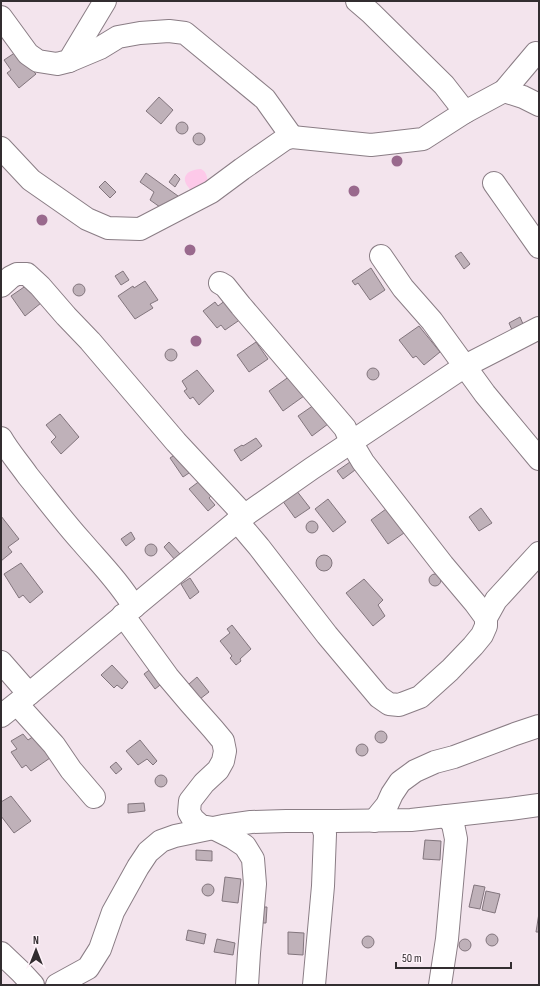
<svg xmlns="http://www.w3.org/2000/svg" width="540" height="986" font-family="'Sofia Sans Condensed',sans-serif">
  <rect width="100%" height="100%" fill="#f3e4ed"/>
  <!-- green -->
  <path fill="#fdc9e9" d="M201,169C207,172 207,177 208,183L193,192C179,180 184,170 201,169Z"/>
  <!-- building -->
  <g fill="#bfb1b9" stroke="#82757d">
    <polygon points="16,52 36,74 19,88 7,73 11,70 4,60"/>
    <polygon points="159,97 173,110 161,124 146,111"/>
    <circle cx="182" cy="128" r="6"/>
    <circle cx="199" cy="139" r="6"/>
    <polygon points="146,173 178,196 167,212 150,200 154,192 140,182"/>
    <polygon points="175,174 180,179 175,187 169,182"/>
    <polygon points="105,181 116,192 110,198 99,187"/>
    <polygon points="461,252 470,264 464,269 455,256"/>
    <polygon points="371,268 385,290 370,300 358,283 355,285 352,281"/>
    <polygon points="123,271 129,280 121,285 115,276"/>
    <polygon points="145,281 158,300 150,304 153,308 135,319 118,296 133,286 134,288"/>
    <circle cx="79" cy="290" r="6"/>
    <polygon points="27,285 41,303 25,316 11,296"/>
    <polygon points="226,300 241,319 225,330 221,325 217,328 203,311 215,302 218,306"/>
    <polygon points="520,317 523,324 512,330 509,323"/>
    <polygon points="419,326 440,352 424,365 416,356 413,358 399,340"/>
    <polygon points="256,342 268,359 249,372 237,355"/>
    <circle cx="171" cy="355" r="6"/>
    <circle cx="373" cy="374" r="6"/>
    <polygon points="197,370 214,391 199,405 193,397 190,399 184,391 187,389 182,381"/>
    <polygon points="290,376 304,396 283,411 269,391"/>
    <polygon points="314,405 328,424 312,436 298,416"/>
    <polygon points="60,414 79,437 61,454 51,442 56,437 46,425"/>
    <polygon points="256,438 262,446 241,461 234,450 242,445 243,446"/>
    <polygon points="176,454 189,473 183,477 170,458"/>
    <polygon points="350,462 355,470 343,479 337,471"/>
    <polygon points="201,480 213,494 209,498 215,505 208,511 189,489"/>
    <polygon points="296,490 310,508 295,518 282,500"/>
    <polygon points="328,499 346,522 333,532 315,509"/>
    <polygon points="481,508 492,523 479,531 469,517"/>
    <polygon points="386,509 404,533 388,544 371,520"/>
    <polygon points="1,516 19,539 8,547 12,552 1,561"/>
    <circle cx="312" cy="527" r="6"/>
    <polygon points="131,532 135,539 126,546 121,539"/>
    <polygon points="169,542 181,555 175,560 164,547"/>
    <circle cx="151" cy="550" r="6"/>
    <circle cx="324" cy="563" r="8"/>
    <polygon points="21,563 43,592 30,603 23,595 19,598 4,574"/>
    <circle cx="435" cy="580" r="6"/>
    <polygon points="190,578 199,592 190,599 181,584"/>
    <polygon points="364,579 383,600 378,605 385,616 373,626 346,593"/>
    <polygon points="232,625 251,649 240,659 241,661 236,665 230,658 232,656 220,641 230,633 227,629"/>
    <polygon points="112,665 128,682 122,689 117,685 114,688 101,675"/>
    <polygon points="152,668 164,682 155,689 144,674"/>
    <polygon points="197,677 209,692 200,699 189,684"/>
    <circle cx="381" cy="737" r="6"/>
    <polygon points="23,734 28,740 34,736 50,758 31,771 26,765 22,768 11,752 17,749 11,741"/>
    <polygon points="140,740 157,761 153,765 147,759 138,765 126,751"/>
    <circle cx="362" cy="750" r="6"/>
    <polygon points="116,762 122,769 116,774 110,767"/>
    <circle cx="161" cy="781" r="6"/>
    <polygon points="11,796 31,821 14,833 1,816 1,802"/>
    <polygon points="144,803 145,811 128,813 128,804"/>
    <polygon points="425,840 441,841 440,860 423,859"/>
    <polygon points="196,850 212,851 212,861 196,860"/>
    <polygon points="225,877 241,879 238,903 222,901"/>
    <circle cx="208" cy="890" r="6"/>
    <polygon points="474,885 485,887 480,909 469,907"/>
    <polygon points="486,891 500,894 495,913 482,910"/>
    <polygon points="259,907 267,907 266,923 258,923"/>
    <polygon points="539,913 539,932 536,932"/>
    <polygon points="188,930 206,934 204,944 186,940"/>
    <polygon points="288,932 304,933 303,955 288,954"/>
    <circle cx="492" cy="940" r="6"/>
    <circle cx="368" cy="942" r="6"/>
    <circle cx="465" cy="945" r="6"/>
    <polygon points="217,939 235,943 233,955 214,952"/>
  </g>
  <g fill="none" stroke-linecap="round" stroke-linejoin="round">
    <!-- minor casing -->
    <g stroke="#8a7d85" stroke-width="24">
      <g id="minor">
        <polyline points="357,1 371,13 444,85 465,112"/>
        <polyline points="1,17 28,54 38,61 57,64 69,61 105,1"/>
        <polyline points="69,61 100,48 118,37 140,33 169,31 185,33 265,99 292,137"/>
        <polyline points="504,91 523,97 539,105"/>
        <polyline points="1,148 31,180 87,219 108,228 140,229 211,192 242,169 285,139 292,137 371,145 423,139 465,112 504,91 536,53"/>
        <polyline points="494,183 539,247"/>
        <polyline points="381,256 403,288 432,321 485,394 539,459"/>
        <polyline points="220,283 225,286 241,306 345,428 351,442 363,462 443,565 475,603 486,618 486,626 482,635 473,646 450,670 420,697 399,705 389,704 379,697 327,635 259,547 237,521"/>
        <polyline points="1,286 11,277 17,274 27,274 40,286 66,316 90,341 176,442 244,515"/>
        <path d="M1,438C9,452 19,463 28,476C46,498 63,521 82,542C100,563 120,583 134,607"/>
        <polyline points="123,615 168,677 190,703 213,729 223,741 225,751 223,761 218,770 204,783 190,801 189,812 193,819 201,826 213,828 233,838 245,846 253,859 255,884 249,953 247,985"/>
        <polyline points="486,618 496,600 539,553"/>
        <polyline points="1,662 29,694"/>
        <polyline points="17,704 54,745 71,770 94,797"/>
        <polyline points="1,716 29,694 241,518 311,469 465,366 539,328"/>
        <polyline points="374,821 387,805 392,794 400,782 415,771 435,762 454,757 515,734 539,726"/>
        <polyline points="57,985 88,968 100,949 113,912 138,867 148,852 161,841 175,836 223,826 251,822 286,821 337,821 411,820 510,809 539,805"/>
        <polyline points="314,985 323,886 325,834 321,821"/>
        <polyline points="440,985 447,939 456,839 453,824 446,816"/>
      </g>
    </g>
    <!-- major casing -->
    <g stroke="#8a7d85" stroke-width="24">
      <polyline id="major" points="1,953 21,972 33,985"/>
    </g>
    <!-- minor -->
    <use href="#minor" stroke="#fff" stroke-width="22"/>
    <!-- major -->
    <use href="#major" stroke="#fff" stroke-width="22"/>
  </g>
  <!-- trees -->
  <g fill="#99698d">
    <circle cx="397" cy="161" r="5.5"/>
    <circle cx="354" cy="191" r="5.5"/>
    <circle cx="42" cy="220" r="5.5"/>
    <circle cx="190" cy="250" r="5.5"/>
    <circle cx="196" cy="341" r="5.5"/>
  </g>
  <!-- border -->
  <rect width="540" height="986" fill="none" stroke="#322d30" stroke-width="4"/>
  <!-- north arrow -->
  <g transform="translate(36 950)" stroke="#fef2f9" stroke-width="3" paint-order="stroke">
  <path d="M0-3L7 15L0 10L-7 15Z" fill="#322d30"/>
  <text y="-6" font-size="11" font-weight="bold" text-anchor="middle" fill="#322d30">N</text>
  </g>
  <!-- scale -->
  <path d="M396 962v6h115v-6" fill="none" stroke="#322d30" stroke-width="2"/>
  <text x="402" y="962" font-size="12" fill="#322d30" stroke="#fef2f9" stroke-width="3" paint-order="stroke">50 m</text>
</svg>
